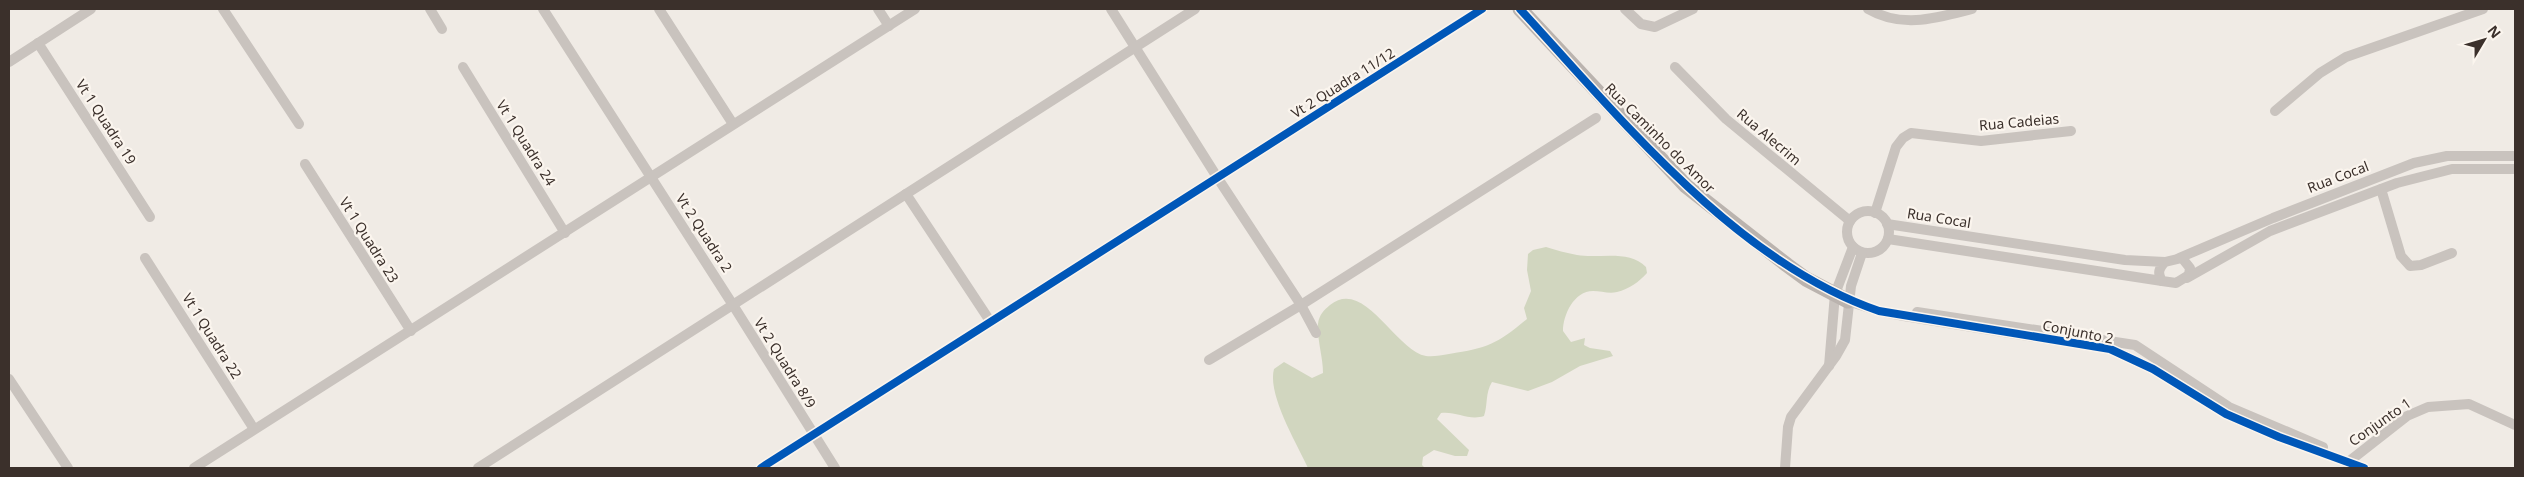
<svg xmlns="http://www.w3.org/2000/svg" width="2524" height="477" font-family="'Noto Sans',sans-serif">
  <rect width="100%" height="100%" fill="#f0ebe5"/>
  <!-- green -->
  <path fill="#d1d6bf" d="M1546,247C1556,250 1566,253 1577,255C1599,259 1629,249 1646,267L1647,273C1639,282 1629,289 1617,292C1609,294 1601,291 1593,291C1574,291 1563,315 1563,331L1571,342L1585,338L1584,345L1590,348L1610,351L1613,356L1580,366L1552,382L1528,391L1492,382C1485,393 1488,405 1484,416C1469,421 1456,411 1441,413L1437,419L1469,450L1467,456H1455L1434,450L1423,457L1422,465L1425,468H1308C1297,444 1267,394 1274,369L1284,362L1312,378L1323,373C1323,357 1317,340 1318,324C1319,315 1324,310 1330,305C1364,277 1395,350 1426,356C1433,357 1442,355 1449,354C1488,348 1497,344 1527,319L1524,308L1531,291L1527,270L1528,254L1533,250Z"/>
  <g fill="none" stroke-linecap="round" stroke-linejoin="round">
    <!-- street -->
    <g stroke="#c9c3be" stroke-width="10">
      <polyline points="223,9 299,124"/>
      <polyline points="430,9 442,29"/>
      <polyline points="543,9 733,305 835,468"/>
      <polyline points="659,9 733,124"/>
      <polyline points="878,9 889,26"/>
      <polyline points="1111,9 1217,177 1301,305 1316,333"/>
      <polyline points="1625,9 1641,24 1655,27 1693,9"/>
      <path d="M1868,9C1902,29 1937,18 1972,9"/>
      <polyline points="38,43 150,217"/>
      <polyline points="9,62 91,9"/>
      <polyline points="463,67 565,233"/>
      <polyline points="1675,67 1726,119 1850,221"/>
      <polyline points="2275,111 2320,73 2346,57 2483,9"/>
      <polyline points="305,164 411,331"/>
      <polyline points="2381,189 2401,256 2410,266 2421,265 2452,253"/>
      <polyline points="906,194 990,321"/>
      <circle cx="1868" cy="232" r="21"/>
      <polyline points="1875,213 1896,147 1903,138 1911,133 1981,141 2071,131"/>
      <path d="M1887,224L2125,260L2165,262L2182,258L2190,268L2189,275L2176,283L2162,281C2157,273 2159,268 2165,262"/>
      <polyline points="1888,239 2162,281"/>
      <polyline points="145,258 254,429"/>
      <polyline points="2179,258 2273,218 2414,163 2447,156 2515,156"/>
      <polyline points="2187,278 2270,231 2397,183 2452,169 2515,169"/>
      <polyline points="1848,301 1879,311 1904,316 2110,349 2153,369 2226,414 2279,437 2364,468"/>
      <polyline points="1917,312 2135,345 2229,407 2323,447"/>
      <polyline points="1209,360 1301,305 1596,118"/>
      <polyline points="1829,366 1835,294 1853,247"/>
      <polyline points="9,379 68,468"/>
      <polyline points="2347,463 2407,416 2428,407 2469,404 2515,425"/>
      <polyline points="194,468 915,9"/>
      <polyline points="478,468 1195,9"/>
      <polyline points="761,468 1482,9"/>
      <polyline points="1785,468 1788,427 1791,417 1836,356 1845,340 1851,286 1862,253"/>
    </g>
    <!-- secondary -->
    <polyline stroke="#bab3ae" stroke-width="15" points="1520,9 1686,186 1787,265 1806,279 1848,301"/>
    <!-- cycleway casing -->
    <g stroke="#fbf5ee" stroke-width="11">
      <g id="cycleway">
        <path d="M1520,9C1620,118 1736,262 1879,311L2110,349L2153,369L2226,414L2279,437L2364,468"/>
        <polyline points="761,468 1482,9"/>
      </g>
    </g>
    <!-- cycleway -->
    <use href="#cycleway" stroke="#0057b8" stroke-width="8"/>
  </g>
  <g text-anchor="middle" stroke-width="4.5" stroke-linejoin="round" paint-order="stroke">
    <!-- street labels -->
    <g font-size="14" fill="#3b302b" stroke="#fbf5ee">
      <text transform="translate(1343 83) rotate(-32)" y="5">Vt 2 Quadra 11/12</text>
      <text transform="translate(106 122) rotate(57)" y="5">Vt 1 Quadra 19</text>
      <text transform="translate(2019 122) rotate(-5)" y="5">Rua Cadeias</text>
      <text transform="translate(1769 137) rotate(40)" y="5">Rua Alecrim</text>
      <text transform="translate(1660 138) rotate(45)" y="5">Rua Caminho do Amor</text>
      <text transform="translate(526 143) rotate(58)" y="5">Vt 1 Quadra 24</text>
      <text transform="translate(2338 177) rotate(-21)" y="5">Rua Cocal</text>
      <text transform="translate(1939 218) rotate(9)" y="5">Rua Cocal</text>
      <text transform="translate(704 233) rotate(57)" y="5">Vt 2 Quadra 2</text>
      <text transform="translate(369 240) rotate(58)" y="5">Vt 1 Quadra 23</text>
      <text transform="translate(2078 332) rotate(11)" y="5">Conjunto 2</text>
      <text transform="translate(212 336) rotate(58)" y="5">Vt 1 Quadra 22</text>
      <text transform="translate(785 363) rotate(58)" y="5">Vt 2 Quadra 8/9</text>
      <text transform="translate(2380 422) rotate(-35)" y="5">Conjunto 1</text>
    </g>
  </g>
  <!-- border -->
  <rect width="2524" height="477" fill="none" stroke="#3b302b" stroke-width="20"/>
  <!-- north arrow -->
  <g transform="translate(2484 40) rotate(52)" stroke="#fbf5ee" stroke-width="4" paint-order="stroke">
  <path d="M0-4L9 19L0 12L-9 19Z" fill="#3b302b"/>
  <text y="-8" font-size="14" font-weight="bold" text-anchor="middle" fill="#3b302b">N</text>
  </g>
</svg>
